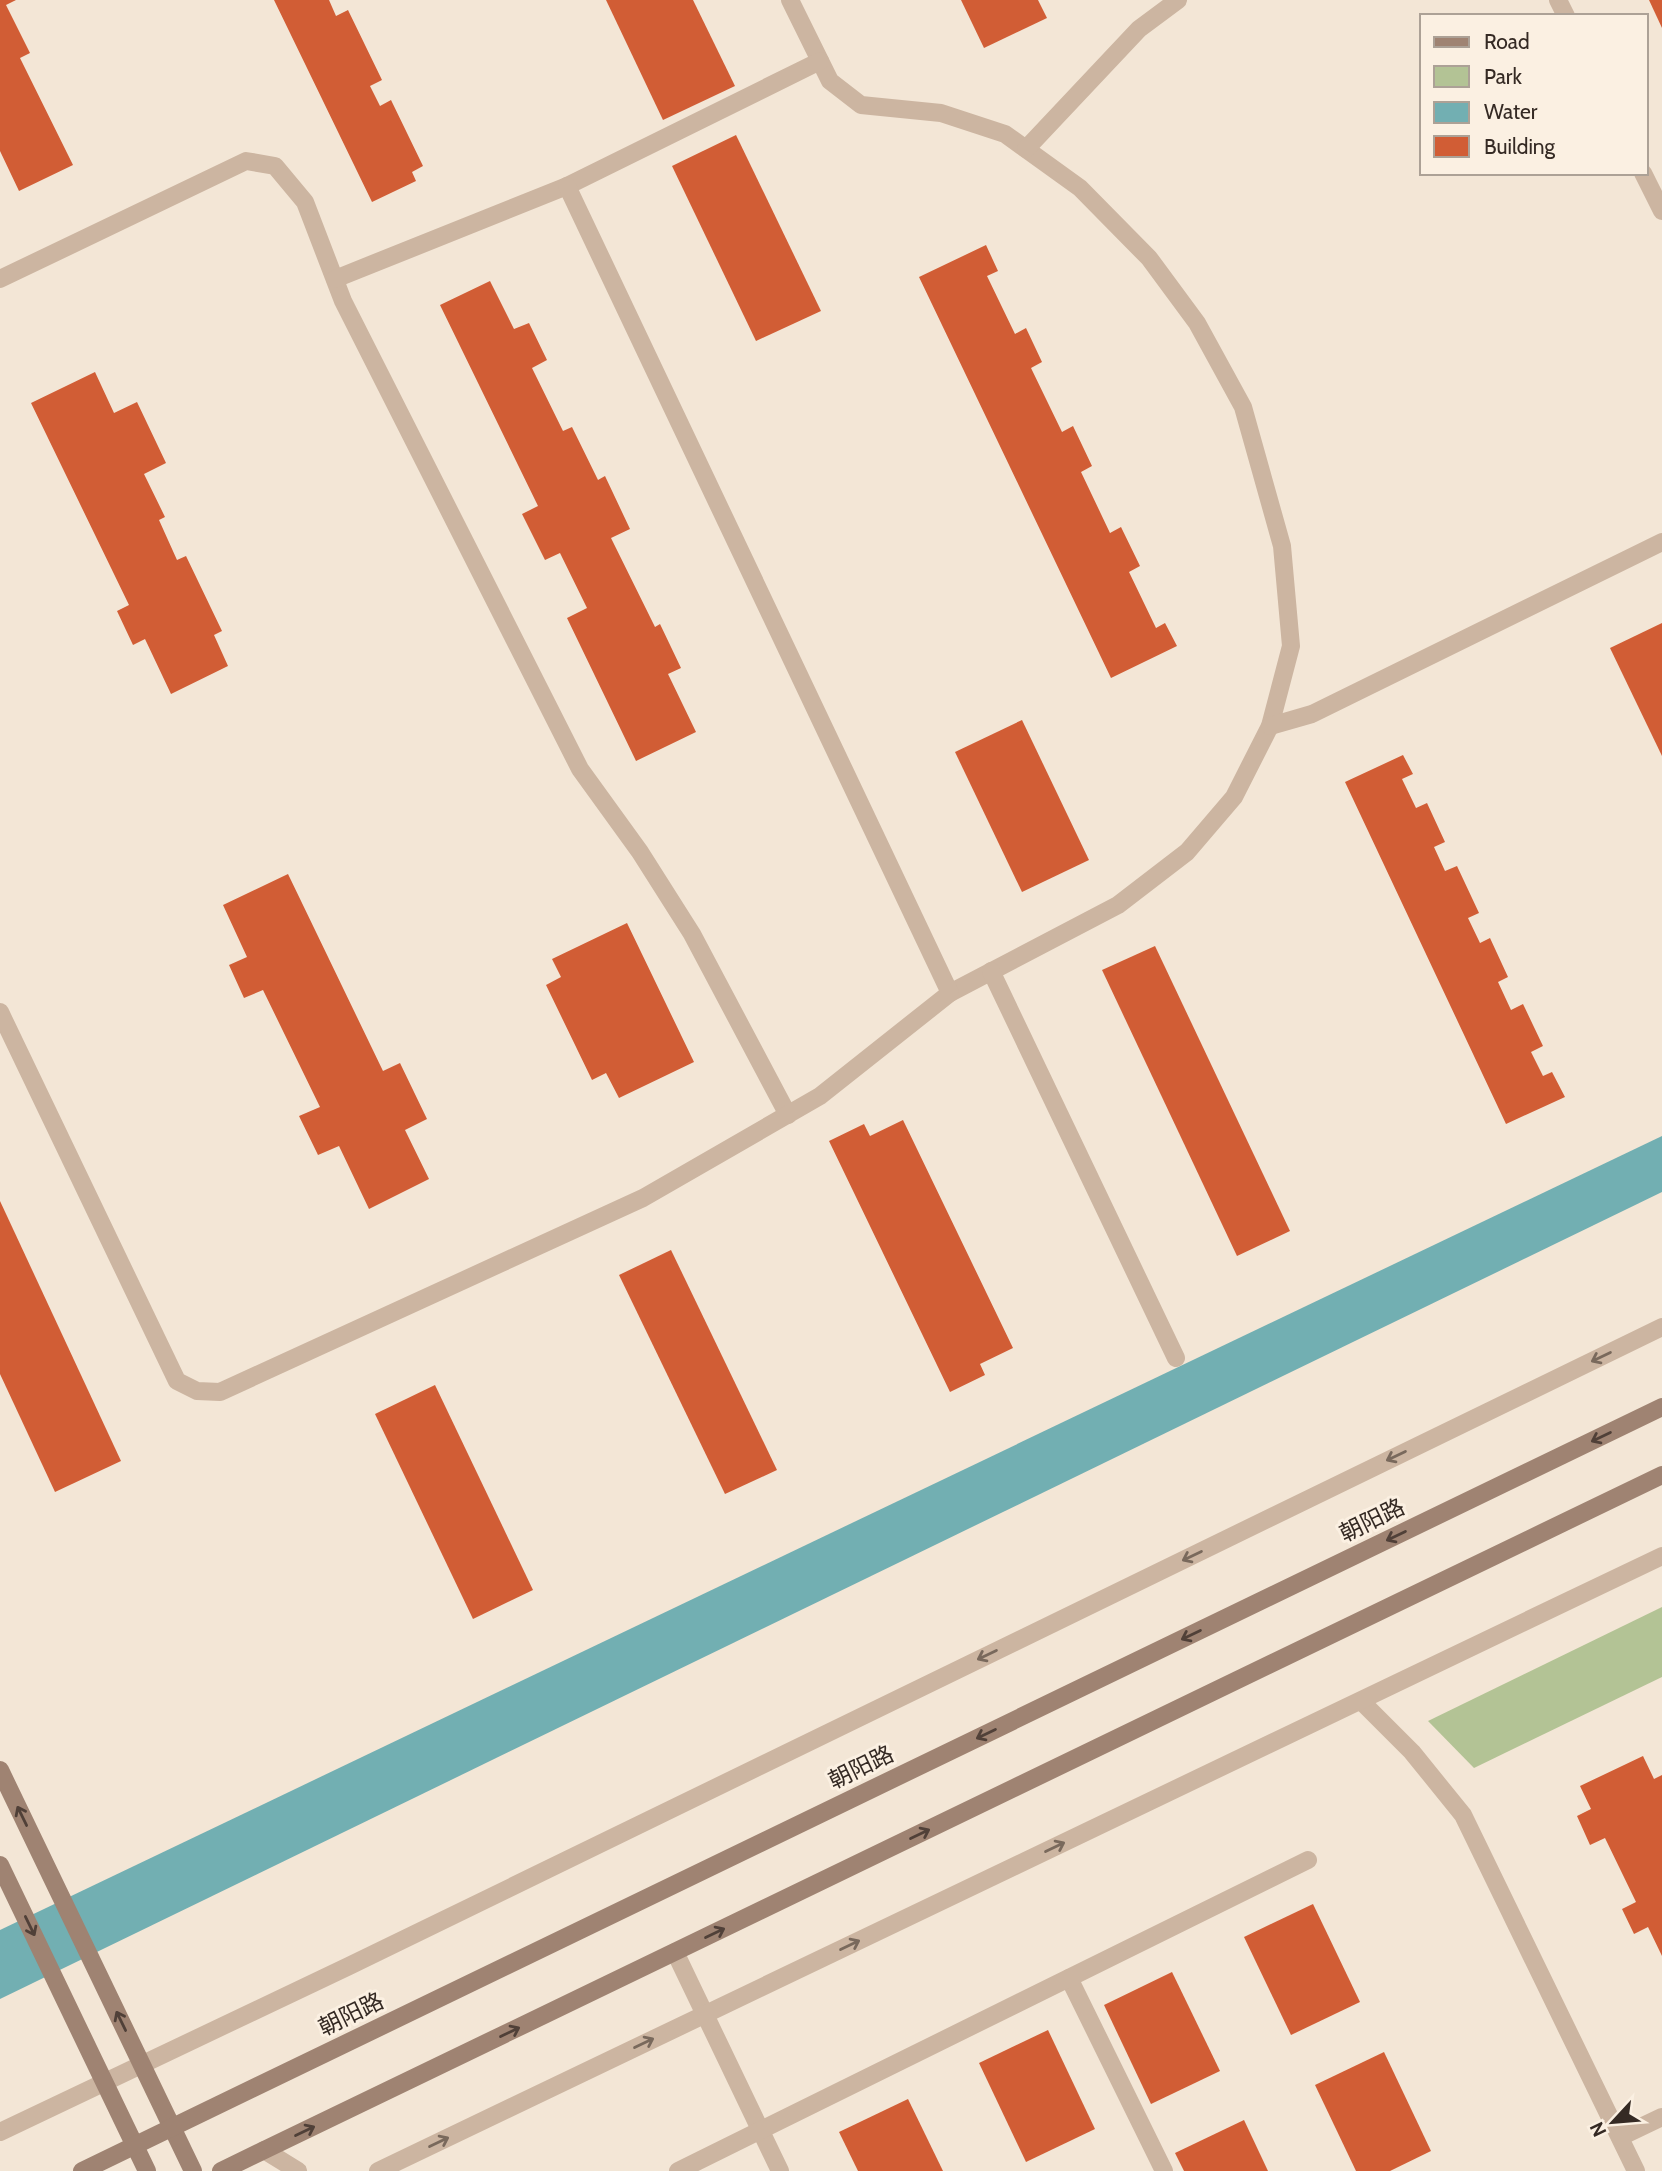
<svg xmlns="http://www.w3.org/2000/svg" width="1662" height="2171" font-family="Cabin,'Noto Sans SC',sans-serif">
  <rect width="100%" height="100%" fill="#f3e6d6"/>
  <!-- green -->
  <polygon fill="#b3c395" points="1662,1607 1662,1677 1474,1768 1428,1721"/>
  <!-- water -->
  <polygon fill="#72afb2" points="1662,1136 1662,1192 0,1999 0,1930"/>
  <!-- building -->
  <g fill="#d15d35">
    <polygon points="0,0 16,0 6,5 30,53 20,58 73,165 19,191 0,151"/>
    <polygon points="274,0 329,0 336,16 348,10 382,80 370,86 380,106 391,100 423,166 412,172 416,181 372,202"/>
    <polygon points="606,0 693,0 735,86 663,120"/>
    <polygon points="961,0 1038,0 1047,18 984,48"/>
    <polygon points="1649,0 1662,0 1662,28"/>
    <polygon points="736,135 821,311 756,341 672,166"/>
    <polygon points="986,245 998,271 987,276 1015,334 1026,328 1042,362 1031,368 1062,432 1073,426 1092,466 1081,472 1110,533 1121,527 1140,566 1129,572 1156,628 1165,623 1177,646 1111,678 919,277"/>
    <polygon points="490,281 514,329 529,323 547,360 532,368 563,431 572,427 598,480 605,476 630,529 611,538 655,627 660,624 681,668 668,674 696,732 636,761 567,618 587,608 560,553 545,560 522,514 538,506 440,305"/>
    <polygon points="95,372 114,413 137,402 166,463 144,474 165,517 159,520 177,560 186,556 222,631 214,635 228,666 171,694 145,639 133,645 117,611 129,605 31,403"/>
    <polygon points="1662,623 1662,756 1610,648"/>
    <polygon points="1022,720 1089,860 1022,892 955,752"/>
    <polygon points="1403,755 1413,774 1402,779 1416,808 1427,803 1445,842 1434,847 1445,871 1457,866 1479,913 1468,918 1480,943 1490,938 1508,977 1498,982 1511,1010 1523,1004 1543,1046 1531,1052 1543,1076 1552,1072 1565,1097 1506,1124 1345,782"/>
    <polygon points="288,874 383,1071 400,1063 427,1119 405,1130 429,1179 369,1209 339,1146 318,1155 299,1116 320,1107 263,990 244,998 229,965 247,957 223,905"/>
    <polygon points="627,923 694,1062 619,1098 606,1073 592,1080 546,985 561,977 552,959"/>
    <polygon points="1155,946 1290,1231 1237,1256 1102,970"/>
    <polygon points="903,1120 1013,1348 980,1364 985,1375 950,1392 829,1141 864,1124 870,1136"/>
    <polygon points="0,1201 121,1461 55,1492 0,1374"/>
    <polygon points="671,1250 777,1470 725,1494 619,1275"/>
    <polygon points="435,1385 533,1590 473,1619 375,1414"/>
    <polygon points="1643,1756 1654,1779 1662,1775 1662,1956 1648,1927 1634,1934 1622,1909 1636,1902 1605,1838 1590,1845 1577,1816 1591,1809 1580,1786"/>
    <polygon points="1313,1904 1360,2002 1291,2035 1244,1937"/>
    <polygon points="1172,1972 1220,2071 1151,2104 1104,2005"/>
    <polygon points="1048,2030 1095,2129 1026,2162 979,2063"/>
    <polygon points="1384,2052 1431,2151 1390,2171 1356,2171 1315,2085"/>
    <polygon points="908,2099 943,2171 858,2171 839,2132"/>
    <polygon points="1244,2120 1268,2171 1184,2171 1175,2153"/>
  </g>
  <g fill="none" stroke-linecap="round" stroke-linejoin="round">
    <!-- lane -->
    <g stroke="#ccb5a1" stroke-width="18">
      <polyline points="790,0 830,81 861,105 941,113 1005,134 1080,188 1149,258 1197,323 1243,407 1282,546 1291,646 1270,726 1234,797 1187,852 1118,905 950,993"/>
      <polyline points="1558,0 1566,16"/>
      <polyline points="1026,149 1139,29 1178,0"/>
      <polyline points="1643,173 1662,211"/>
      <polyline points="0,279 246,161 275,166 305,202 343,301 580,769 640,852 692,934 788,1115"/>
      <polyline points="335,279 567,186 820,61"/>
      <polyline points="1270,726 1312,714 1662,542"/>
      <polyline points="991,971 1176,1358"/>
      <polyline points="0,1012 177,1381 197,1391 220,1392 643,1198 820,1096 950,993 567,186"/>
      <polyline points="675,1952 780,2171"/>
      <polyline points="1069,1978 1164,2171"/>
      <polyline points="1620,2137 1662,2117"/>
      <polyline points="678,2171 1308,1860"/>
    </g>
    <!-- street -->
    <g stroke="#ccb5a1" stroke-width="18">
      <polyline points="1361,1701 1412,1752 1463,1815 1636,2171"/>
      <polyline points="0,2132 349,1966 1662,1327"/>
      <polyline points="264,2150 298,2171"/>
      <polyline points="378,2171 1662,1556"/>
    </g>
    <!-- secondary -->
    <g stroke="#9f8372" stroke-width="18">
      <polyline points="0,1770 193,2171"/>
      <polyline points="0,1865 147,2171"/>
      <polyline points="82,2171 1662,1407"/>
      <polyline points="221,2171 1662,1475"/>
    </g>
  </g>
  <!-- one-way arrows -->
  <defs><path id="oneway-shaft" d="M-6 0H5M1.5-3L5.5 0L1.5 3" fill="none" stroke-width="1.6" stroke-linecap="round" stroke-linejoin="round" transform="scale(1.75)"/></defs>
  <g stroke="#79695c">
    <use href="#oneway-shaft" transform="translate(1601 1357) rotate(154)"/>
    <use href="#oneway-shaft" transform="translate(1396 1456) rotate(154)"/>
    <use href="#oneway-shaft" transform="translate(1192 1556) rotate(154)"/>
    <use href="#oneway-shaft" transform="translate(987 1655) rotate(154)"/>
    <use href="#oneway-shaft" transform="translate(1055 1847) rotate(-26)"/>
    <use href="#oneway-shaft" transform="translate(850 1945) rotate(-26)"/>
    <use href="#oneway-shaft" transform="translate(644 2043) rotate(-26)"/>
    <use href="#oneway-shaft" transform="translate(439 2142) rotate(-26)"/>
  </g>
  <g stroke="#504038">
    <use href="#oneway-shaft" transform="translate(1601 1437) rotate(154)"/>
    <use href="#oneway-shaft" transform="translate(1396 1536) rotate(154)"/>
    <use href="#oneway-shaft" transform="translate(1191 1635) rotate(154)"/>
    <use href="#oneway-shaft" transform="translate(986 1734) rotate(154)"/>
    <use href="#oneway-shaft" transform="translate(22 1816) rotate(-116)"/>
    <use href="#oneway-shaft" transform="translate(920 1834) rotate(-26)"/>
    <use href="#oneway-shaft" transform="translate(30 1926) rotate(64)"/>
    <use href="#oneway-shaft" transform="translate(715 1933) rotate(-26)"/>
    <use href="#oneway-shaft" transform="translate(121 2021) rotate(-116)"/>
    <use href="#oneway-shaft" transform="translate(510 2032) rotate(-26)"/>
    <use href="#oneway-shaft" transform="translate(305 2131) rotate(-26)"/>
  </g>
  <g text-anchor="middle" stroke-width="6" stroke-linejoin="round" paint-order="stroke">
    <!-- street labels -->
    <g font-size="23" fill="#352a24" stroke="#fbf0e2">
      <text transform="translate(1372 1520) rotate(-26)" y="8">朝阳路</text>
      <text transform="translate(861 1767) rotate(-26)" y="8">朝阳路</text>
      <text transform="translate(351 2014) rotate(-26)" y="8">朝阳路</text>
    </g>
  </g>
  <!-- legend -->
  <rect x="1420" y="14" width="228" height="161" fill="#fbf0e2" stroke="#aca196" stroke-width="2"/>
  <rect x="1434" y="37" width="35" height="10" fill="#9f8372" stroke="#aca196" stroke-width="2"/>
  <text x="1484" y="49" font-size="21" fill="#352a24">Road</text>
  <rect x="1434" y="66" width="35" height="21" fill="#b3c395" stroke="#aca196" stroke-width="2"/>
  <text x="1484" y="84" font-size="21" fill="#352a24">Park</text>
  <rect x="1434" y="102" width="35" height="21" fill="#72afb2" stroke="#aca196" stroke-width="2"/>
  <text x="1484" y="119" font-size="21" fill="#352a24">Water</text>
  <rect x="1434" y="136" width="35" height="21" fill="#d15d35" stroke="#aca196" stroke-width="2"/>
  <text x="1484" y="154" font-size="21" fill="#352a24">Building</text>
  <!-- north arrow -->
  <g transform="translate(1613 2122) rotate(244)" stroke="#fbf0e2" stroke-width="5" paint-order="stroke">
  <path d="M0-5L12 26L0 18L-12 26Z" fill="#352a24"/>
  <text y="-10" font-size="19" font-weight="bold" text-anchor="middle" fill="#352a24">N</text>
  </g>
</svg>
